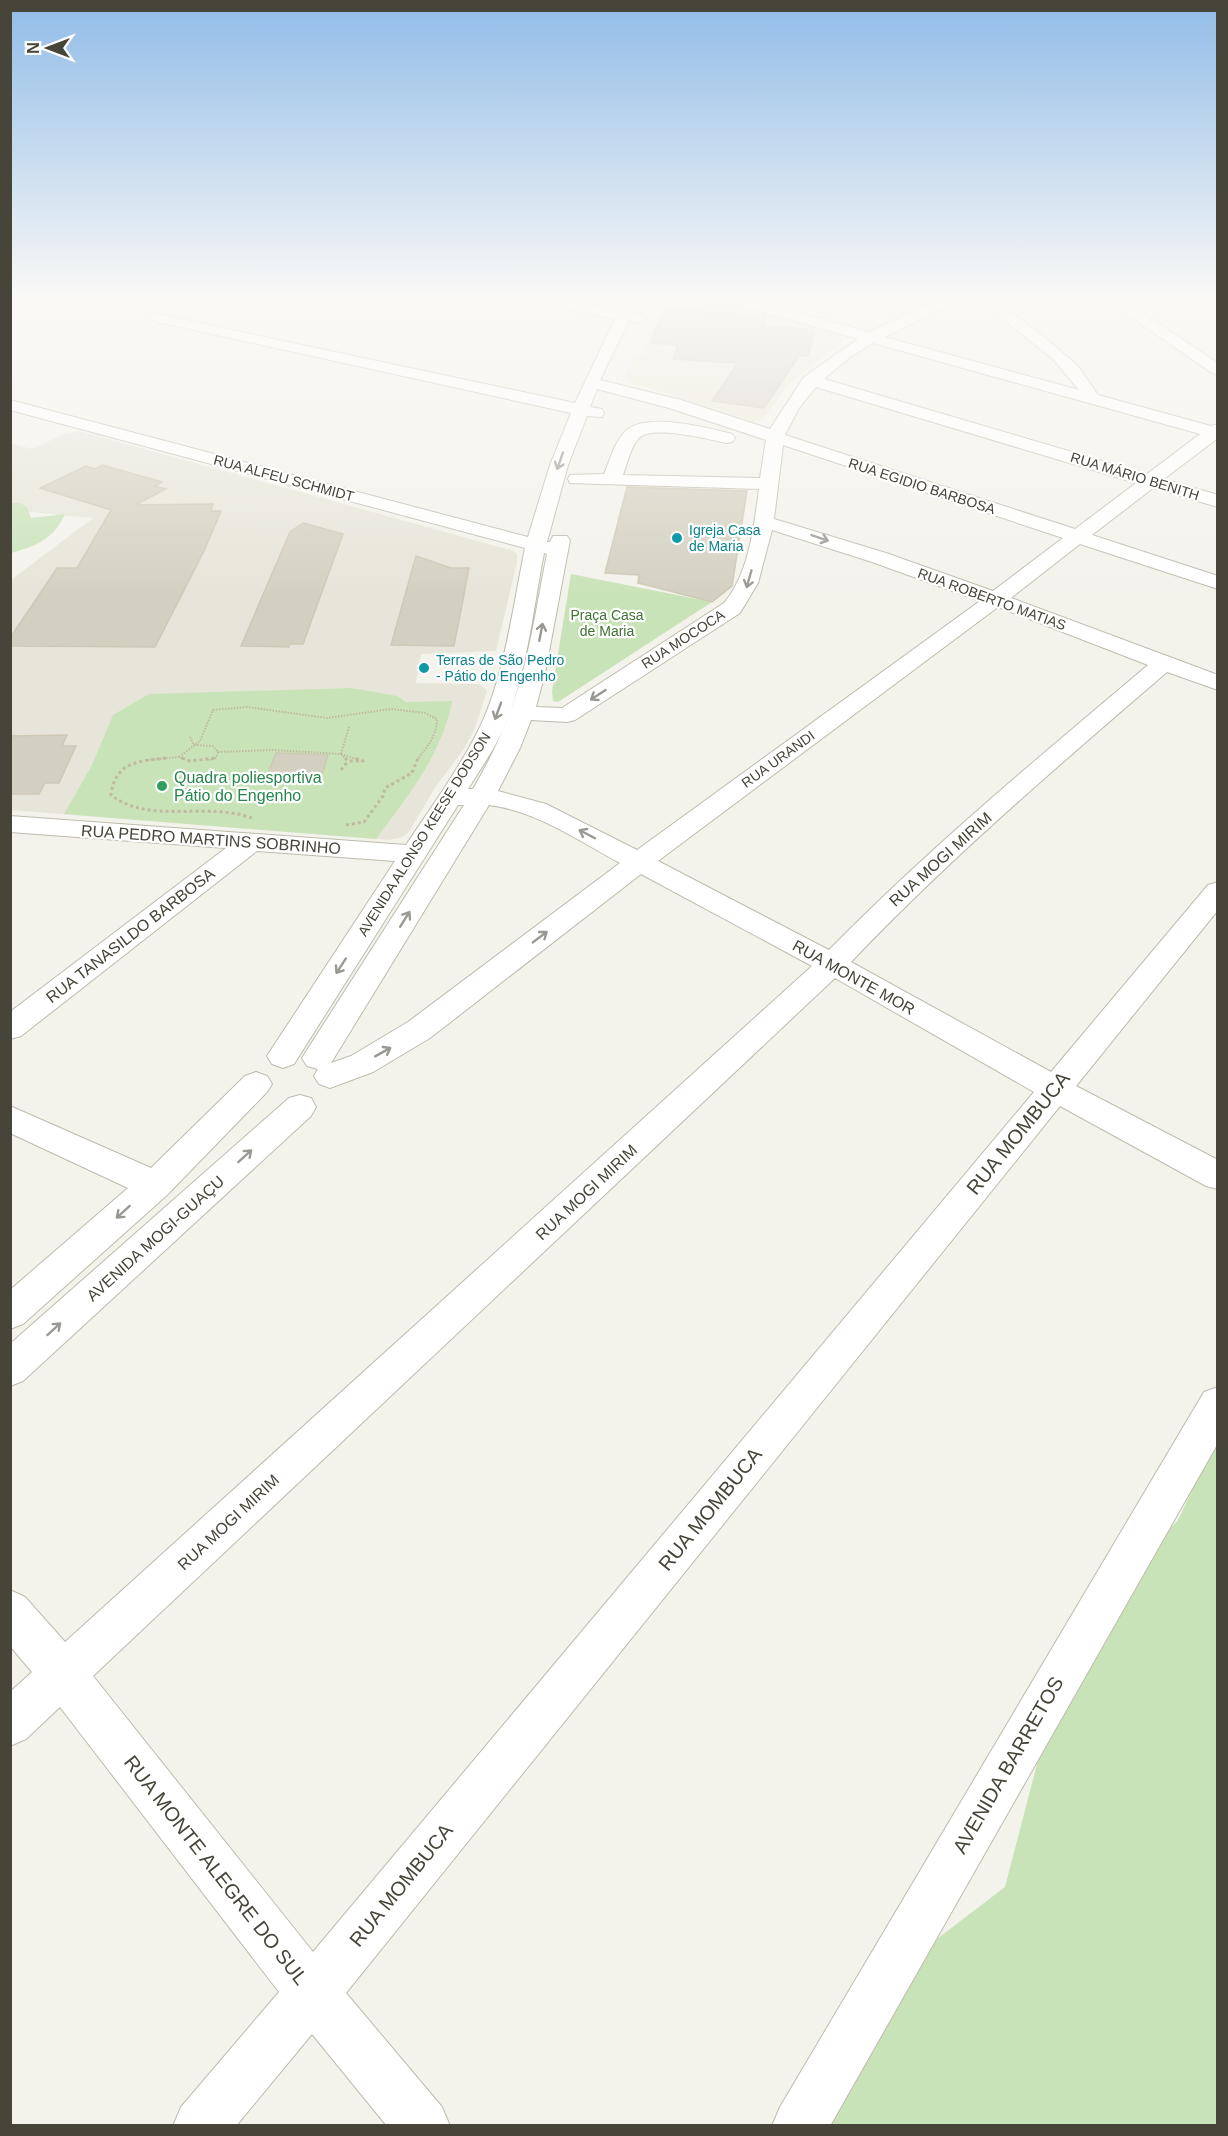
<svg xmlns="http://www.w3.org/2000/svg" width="1228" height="2136" font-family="Helvetica,sans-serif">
  <rect width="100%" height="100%" fill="#f3f2eb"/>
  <!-- residential -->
  <polygon fill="#e7e5d9" points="79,431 514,551 517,555 517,562 496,651 421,654 416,683 480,684 487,691 475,728 464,749 434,789 409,832 402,837 389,840 376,839 11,810 11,580 93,518 11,510 10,443 32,449 64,434"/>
  <!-- education -->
  <g fill="#ebe8d6">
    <polygon points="548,297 630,297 622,303 604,306"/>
    <polygon points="670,297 703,297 835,334 842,338 842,341 791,382 762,420 754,422 627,381 626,374 634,358 643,355 650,340 644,339 648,331 654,331"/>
  </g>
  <!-- green -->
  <g fill="#c9e3b8">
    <path d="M11,503H20L27,507L31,518L65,514C54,539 36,546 11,553Z"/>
    <polygon points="571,574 712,602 558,702 553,701 552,691"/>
    <path d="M351,688L397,696L406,702L452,701C442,755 407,797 376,839L64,814L92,765L113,715L149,694Z"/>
    <polygon points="1217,1438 1217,2125 814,2126 840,2013 1005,1887 1042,1745 1121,1581 1178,1520"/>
  </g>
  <!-- building -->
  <g fill="#d4d0c1" stroke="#cec8b5" stroke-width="1.5">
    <polygon points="664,309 766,315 764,326 815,330 808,356 799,356 764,408 712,401 738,363 673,359 678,345 650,343"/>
    <polygon points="102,465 162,482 155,486 166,489 135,505 213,504 211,511 221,511 204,551 155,647 10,646 10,638 57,568 77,568 111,510 40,488 86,466 95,469"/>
    <polygon points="627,487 747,491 732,586 712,602 638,583 639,575 605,573"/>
    <polygon points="303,523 343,534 303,644 290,644 289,647 241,646 290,532"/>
    <polygon points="416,556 451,568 469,568 454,646 391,645"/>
    <polygon points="67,735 62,746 76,746 59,783 45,783 39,794 10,794 10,736"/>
    <polygon points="276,753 328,755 321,777 267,776"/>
  </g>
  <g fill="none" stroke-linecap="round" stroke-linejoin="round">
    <!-- minor casing -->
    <g stroke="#bebbae" stroke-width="2">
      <g id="minor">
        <path d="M521,297H550L621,311L634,297H649L635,313L645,316L647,319L640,323L629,321L600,380L681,400L770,429L804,377L858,339L720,300L718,297H741L870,332L944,297H962L960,300L885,337L1079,390L1053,359L975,297H991L1048,340L1078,366L1098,395L1211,426L1218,424V438L1164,479L1218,495V507L1153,488L1092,535L1218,576V589L1080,544L1011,598L1218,675V690L1167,672C1059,765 950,858 851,962L1051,1072L1208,885L1218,882V910L1076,1086L1218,1160V1189L1206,1186L1060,1106L346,1993L442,2107L450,2126H387L312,2034L236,2126H173L181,2107L279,1992L60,1707L26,1739L10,1746V1692L32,1672L10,1646V1590L25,1597L65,1642L812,966L641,874L430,1038L373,1072L330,1088L319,1084L314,1076L318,1069L307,1066L302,1058L464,805H458L294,1064L283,1068L272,1064L267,1056L395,861L257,851L21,1036L10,1039V1012L226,848L10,832V816L406,845C430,809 457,772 477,733C504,681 513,606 525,548L10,410V400L528,537L550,465L571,413L157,322L150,318L157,314L575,403L615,319L528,301ZM873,343L1200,434L1147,474L824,379L849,358ZM816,387L1136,483L1075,529L785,435L799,408ZM597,389L669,408L766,440L760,478L623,475C627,464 630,449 638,439C650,424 708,439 726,443L732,442L735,438L732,434C707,428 651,413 628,429C615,439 610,461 604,474L570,475L568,479L570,483L759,489C754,526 749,574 724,603L562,708L536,707L545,673L570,540L567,536H553L550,542H547L568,465L587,416L602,417L604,413L602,409L590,407ZM783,445L1063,538L993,591L886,553L774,519ZM772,530L872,562L980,601L637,850L546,804L498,791L520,748L531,720L567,722L575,720L740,613L758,583ZM544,553L547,554C536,607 529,664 509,715C499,741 487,765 473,789H468C479,771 492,753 501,734C526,682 533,610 544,553ZM998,607L1148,665C1039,757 929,848 829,950L658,861ZM489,805C537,811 579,841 620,863L408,1022L351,1056L331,1063ZM835,978L1034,1092L313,1952L93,1676Z"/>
        <polygon points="1102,297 1119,297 1218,363 1218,375 1212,373"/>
        <polygon points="256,1072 267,1076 272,1084 267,1092 167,1195 23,1324 10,1329 10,1290 128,1188 10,1133 10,1106 151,1168 245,1076"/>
        <polygon points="300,1095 311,1098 316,1107 311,1116 23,1381 10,1386 10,1344 289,1098"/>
        <polygon points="1218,1387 1218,1443 830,2126 772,2126 780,2107 1204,1392"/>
      </g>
    </g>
    <!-- path-far1 -->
    <g stroke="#beb9a1" stroke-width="2" stroke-dasharray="1.5 1.5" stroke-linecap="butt">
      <polyline points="190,737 194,745 213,746 218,752 216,758 209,760"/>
      <polyline points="218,752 272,750 341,754"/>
      <polyline points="341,754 359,760"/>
      <polyline points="341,754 347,760"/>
      <polyline points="341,754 349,727"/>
      <path d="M179,757L200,741L213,710L247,707L327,718L391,709L425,713L437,719C436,738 428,745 417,760"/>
      <polyline points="148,760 179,757 186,760"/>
    </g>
    <!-- path -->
    <g stroke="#beb9a1" stroke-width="3" stroke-dasharray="3 3" stroke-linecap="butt">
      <path d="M166,758C138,761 115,762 111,795C151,826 209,800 254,819"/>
      <polyline points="182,758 190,761 215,758"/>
      <polyline points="345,758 348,761 363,761 354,758"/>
      <polyline points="341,770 348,761"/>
      <polyline points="346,825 364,822 383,796 385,788 412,773 418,758"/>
    </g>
    <!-- minor -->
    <use href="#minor" fill="#fff" fill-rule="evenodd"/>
  </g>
  <!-- one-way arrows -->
  <defs><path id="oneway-shaft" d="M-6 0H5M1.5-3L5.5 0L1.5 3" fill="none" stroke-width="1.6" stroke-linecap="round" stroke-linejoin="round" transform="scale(1.5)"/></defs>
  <g stroke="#9a9892">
    <use href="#oneway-shaft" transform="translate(560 461) rotate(109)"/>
    <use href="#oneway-shaft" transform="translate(820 538) rotate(19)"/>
    <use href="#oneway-shaft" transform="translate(749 579) rotate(106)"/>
    <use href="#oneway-shaft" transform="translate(541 632) rotate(-79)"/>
    <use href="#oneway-shaft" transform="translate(598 695) rotate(147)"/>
    <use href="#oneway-shaft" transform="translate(498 711) rotate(110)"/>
    <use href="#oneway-shaft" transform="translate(587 834) rotate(-152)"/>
    <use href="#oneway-shaft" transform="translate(405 919) rotate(-58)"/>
    <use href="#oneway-shaft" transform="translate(540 937) rotate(-37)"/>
    <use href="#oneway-shaft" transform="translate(341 966) rotate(123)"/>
    <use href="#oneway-shaft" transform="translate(383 1052) rotate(-29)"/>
    <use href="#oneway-shaft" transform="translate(245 1156) rotate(-42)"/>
    <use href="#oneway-shaft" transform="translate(123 1212) rotate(138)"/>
    <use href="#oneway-shaft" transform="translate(54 1329) rotate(-42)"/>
  </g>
  <!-- sky -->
  <linearGradient id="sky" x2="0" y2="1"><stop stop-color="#91bce8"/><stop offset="0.5" stop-color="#faf9f6"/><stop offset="1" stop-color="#faf9f6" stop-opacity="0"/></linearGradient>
  <rect width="1228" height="596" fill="url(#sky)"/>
  <!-- markers -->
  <g fill="#0f9aa8" stroke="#fff" stroke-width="2">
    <circle cx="677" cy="538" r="6"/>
    <circle cx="424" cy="668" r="6"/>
  </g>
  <circle fill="#2e9e5b" stroke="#fff" stroke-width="2" cx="162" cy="786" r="6"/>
  <g text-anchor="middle" stroke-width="4.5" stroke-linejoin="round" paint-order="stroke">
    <!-- far-street labels -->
    <g font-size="14" fill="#474439" stroke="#fff">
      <text transform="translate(1135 476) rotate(17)" y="5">RUA MÁRIO BENITH</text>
      <text transform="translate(284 478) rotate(15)" y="5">RUA ALFEU SCHMIDT</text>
      <text transform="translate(922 486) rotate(18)" y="5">RUA EGIDIO BARBOSA</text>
      <text transform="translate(992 599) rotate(20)" y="5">RUA ROBERTO MATIAS</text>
      <text transform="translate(683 639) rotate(-33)" y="5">RUA MOCOCA</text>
      <text transform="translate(778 759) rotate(-36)" y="5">RUA URANDI</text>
      <text transform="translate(424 834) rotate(-58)" y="5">AVENIDA ALONSO KEESE DODSON</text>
    </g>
    <!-- far-culture labels -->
    <g font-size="14" fill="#0d838f" stroke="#fff" text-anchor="start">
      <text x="689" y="535">Igreja Casa<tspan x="689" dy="16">de Maria</tspan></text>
      <text x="436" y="665">Terras de São Pedro<tspan x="436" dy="16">- Pátio do Engenho</tspan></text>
    </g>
    <!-- far-park labels -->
    <g font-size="14" fill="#407233" stroke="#fff">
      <text x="607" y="620">Praça Casa<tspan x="607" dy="16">de Maria</tspan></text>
    </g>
    <!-- leisure labels -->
    <g font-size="16" fill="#27864d" stroke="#fff" text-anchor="start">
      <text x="174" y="783">Quadra poliesportiva<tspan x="174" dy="18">Pátio do Engenho</tspan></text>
    </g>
    <!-- street labels -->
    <g font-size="16" fill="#474439" stroke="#fff">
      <text transform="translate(211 839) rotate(4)" y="6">RUA PEDRO MARTINS SOBRINHO</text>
      <text transform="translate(940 859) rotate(-42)" y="6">RUA MOGI MIRIM</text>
      <text transform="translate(130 935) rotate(-38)" y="6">RUA TANASILDO BARBOSA</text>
      <text transform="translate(854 977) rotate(29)" y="6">RUA MONTE MOR</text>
      <text transform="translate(586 1192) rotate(-43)" y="6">RUA MOGI MIRIM</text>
      <text transform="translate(155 1238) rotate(-42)" y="6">AVENIDA MOGI-GUAÇU</text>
      <text transform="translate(228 1522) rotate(-43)" y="6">RUA MOGI MIRIM</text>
    </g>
    <!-- near-street labels -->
    <g font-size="20" fill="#474439" stroke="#fff">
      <text transform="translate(1018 1133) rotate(-51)" y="7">RUA MOMBUCA</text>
      <text transform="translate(710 1509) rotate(-51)" y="7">RUA MOMBUCA</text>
      <text transform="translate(1008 1765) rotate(-60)" y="7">AVENIDA BARRETOS</text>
      <text transform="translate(216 1870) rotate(52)" y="7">RUA MONTE ALEGRE DO SUL</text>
      <text transform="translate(401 1885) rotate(-51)" y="7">RUA MOMBUCA</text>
    </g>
  </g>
  <!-- border -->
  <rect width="1228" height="2136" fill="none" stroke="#474439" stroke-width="24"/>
  <!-- north arrow -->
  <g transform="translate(48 48) rotate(270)" stroke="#ffffff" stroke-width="4.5" paint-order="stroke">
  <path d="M0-4.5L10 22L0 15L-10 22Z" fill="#474439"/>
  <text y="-9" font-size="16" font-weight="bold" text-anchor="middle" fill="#474439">N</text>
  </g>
</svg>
